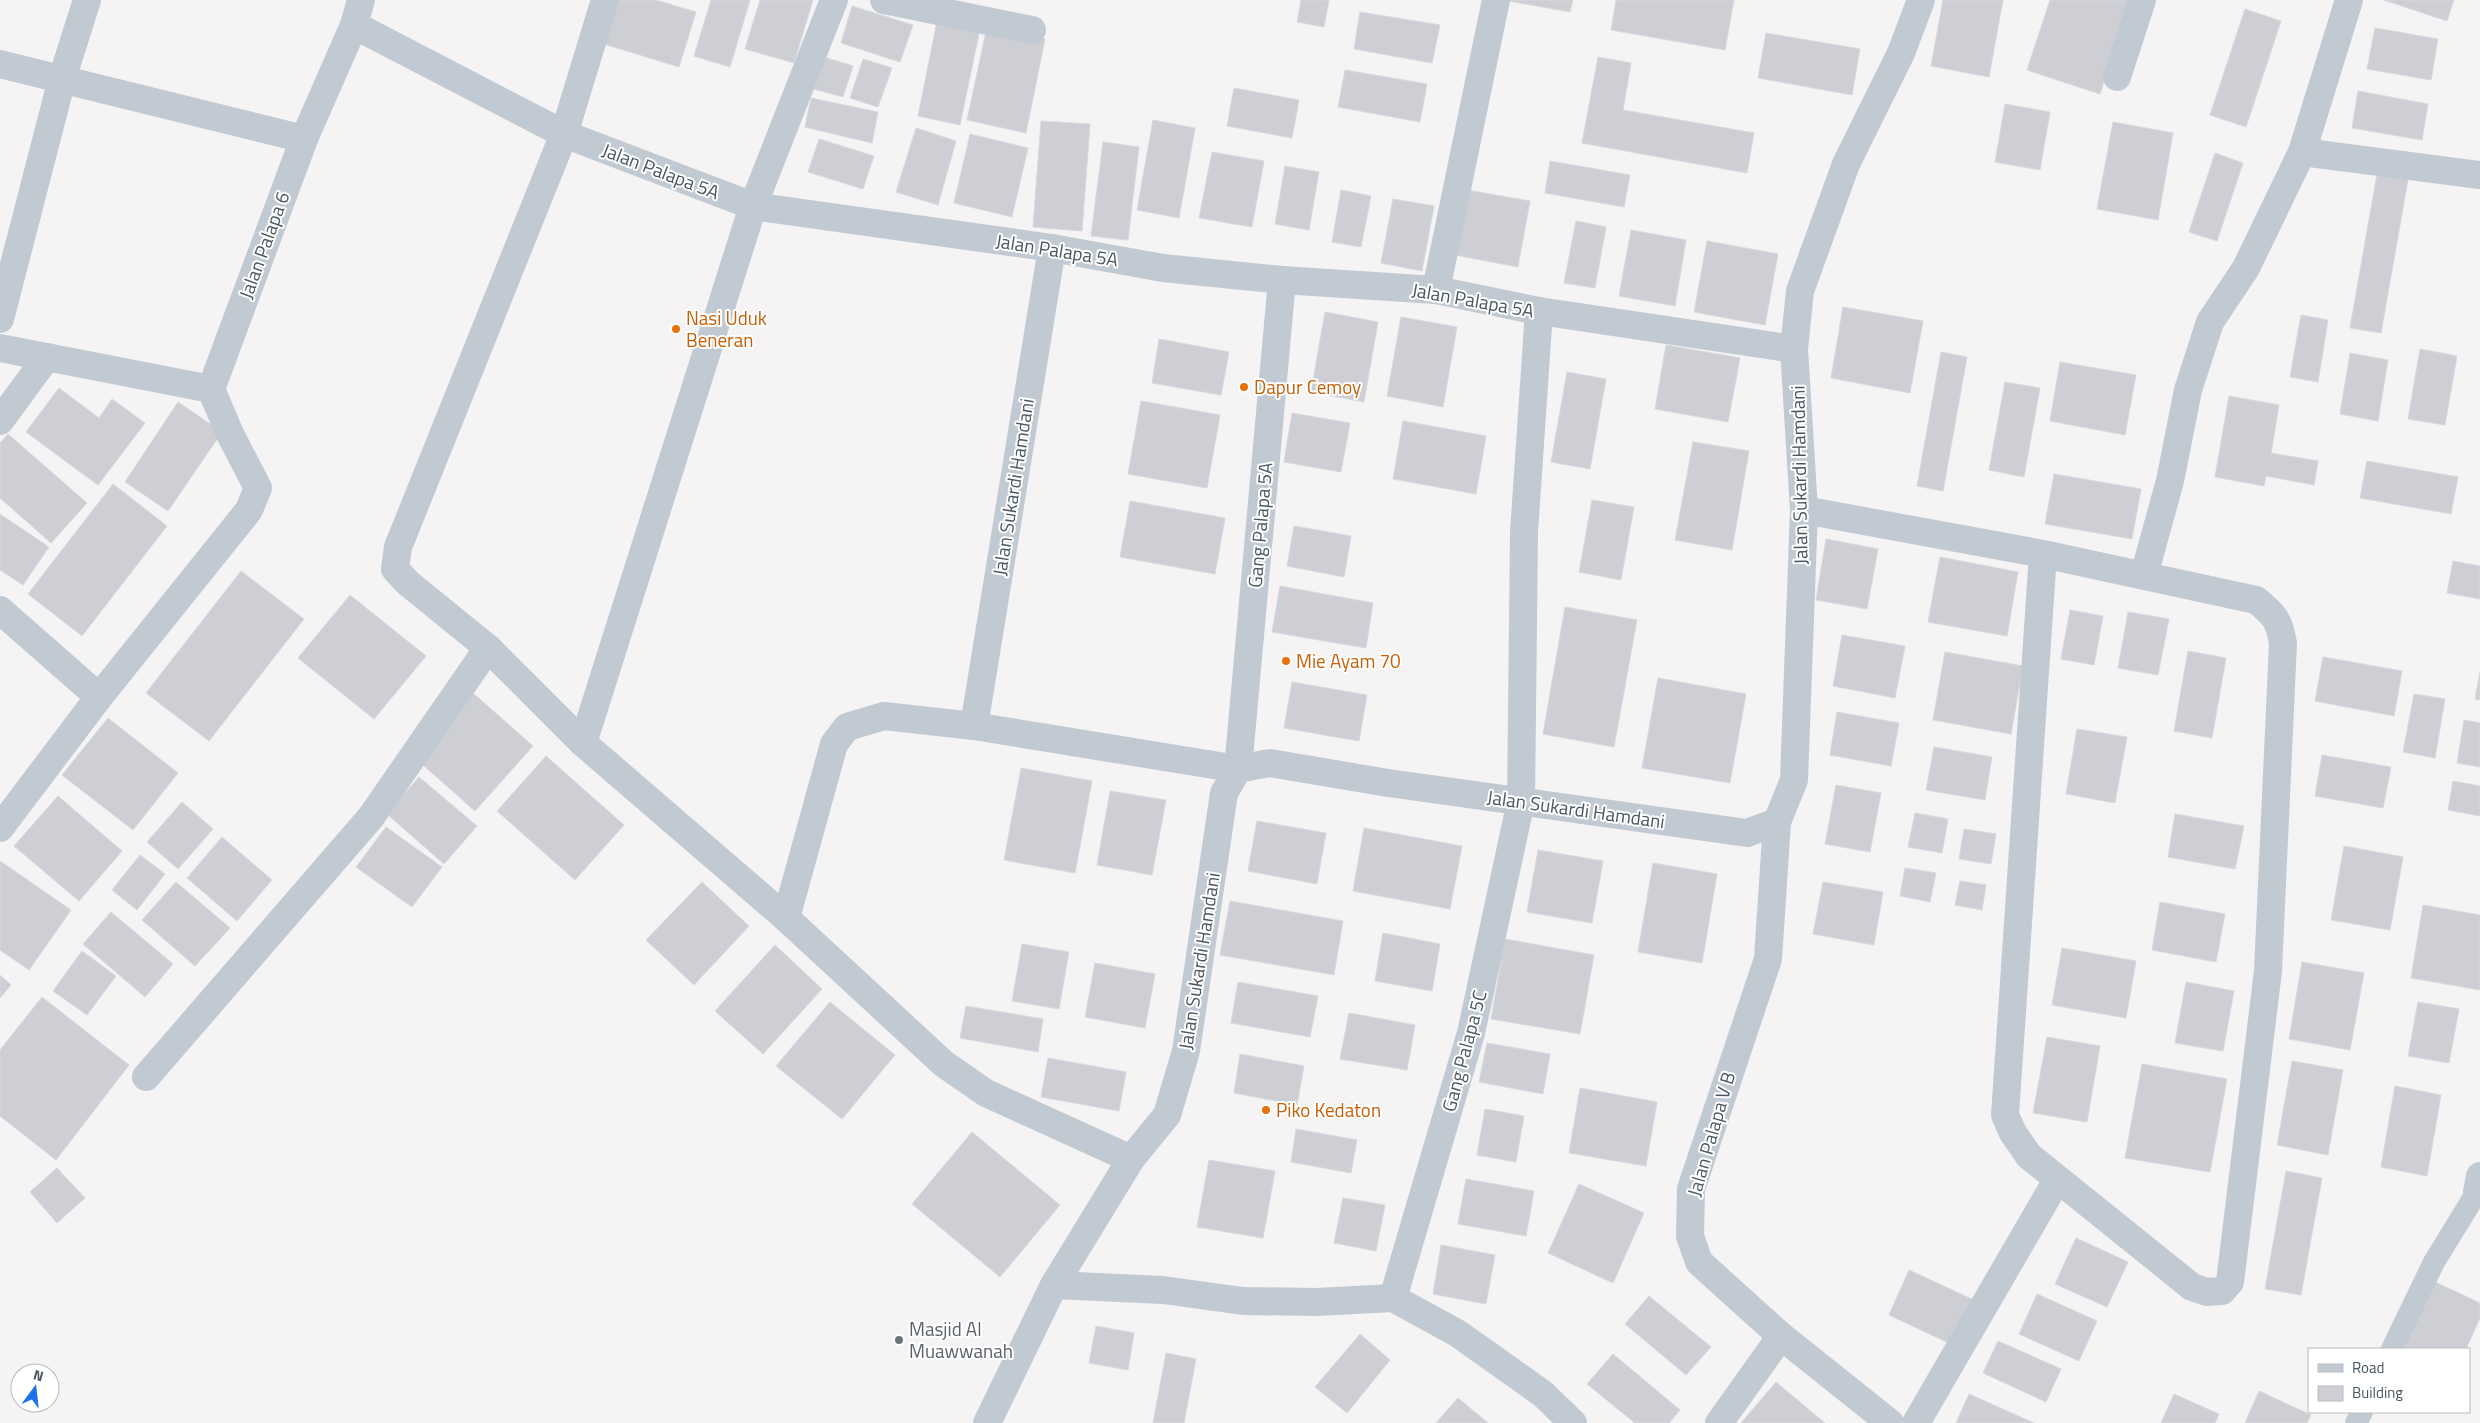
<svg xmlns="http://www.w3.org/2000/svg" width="2480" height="1423" font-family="'Titillium Web',sans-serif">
  <rect width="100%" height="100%" fill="#f5f3f3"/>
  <!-- building -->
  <g fill="#cdcfd5" stroke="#d7d9de">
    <polygon points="617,0 656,0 696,12 679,67 604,44"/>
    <polygon points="711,0 750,0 730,67 694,56"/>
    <polygon points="760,0 813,0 794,63 745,49"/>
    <polygon points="1301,0 1329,0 1324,27 1297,22"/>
    <polygon points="1503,0 1573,0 1570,12"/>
    <polygon points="1616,0 1734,0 1725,50 1611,30"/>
    <polygon points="1943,0 2003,0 1989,77 1931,66"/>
    <polygon points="2050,0 2131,0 2100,94 2027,70"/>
    <polygon points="2384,0 2454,0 2447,21"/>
    <polygon points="852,6 913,25 900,62 841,43"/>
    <polygon points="2245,9 2281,21 2246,127 2210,115"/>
    <polygon points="1360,12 1440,25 1432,63 1354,49"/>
    <polygon points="937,21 980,29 960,125 918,116"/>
    <polygon points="987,27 1045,39 1026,133 967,120"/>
    <polygon points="2375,28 2438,39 2431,80 2367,69"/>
    <polygon points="1766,33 1860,49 1852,95 1758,78"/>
    <polygon points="824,57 853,66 843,97 814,89"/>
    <polygon points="1598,57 1631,63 1623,110 1754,133 1747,173 1582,143"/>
    <polygon points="863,59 892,68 878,107 850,98"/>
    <polygon points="1345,70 1427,84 1420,122 1338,107"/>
    <polygon points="1234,88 1299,100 1292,138 1227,126"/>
    <polygon points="2358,91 2428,104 2422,140 2352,128"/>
    <polygon points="811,98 878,112 872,143 805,127"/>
    <polygon points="2005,104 2050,112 2040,170 1995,162"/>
    <polygon points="1153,120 1195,128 1179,218 1137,210"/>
    <polygon points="1041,121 1090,124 1082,231 1033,227"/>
    <polygon points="2113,122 2173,133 2158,220 2097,209"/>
    <polygon points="916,128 956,141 938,205 896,192"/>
    <polygon points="970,134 1028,148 1012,217 954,203"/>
    <polygon points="819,139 874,156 863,189 808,172"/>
    <polygon points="1103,142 1139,147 1128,240 1091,236"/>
    <polygon points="1212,152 1264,161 1252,227 1199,218"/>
    <polygon points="2215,153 2243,163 2217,241 2189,232"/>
    <polygon points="1550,161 1630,175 1624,207 1545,193"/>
    <polygon points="1285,166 1319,172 1309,230 1275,224"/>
    <polygon points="2378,168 2409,174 2381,333 2350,328"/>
    <polygon points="1341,190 1371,196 1361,247 1332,242"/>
    <polygon points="1467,190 1530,201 1518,267 1455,255"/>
    <polygon points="1393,199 1434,206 1422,271 1381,263"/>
    <polygon points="1576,221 1606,227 1595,288 1564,283"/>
    <polygon points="1631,230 1686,240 1675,306 1619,296"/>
    <polygon points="1707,241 1778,254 1765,325 1694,312"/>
    <polygon points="1843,307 1923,321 1910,393 1831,378"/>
    <polygon points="1325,312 1378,322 1364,402 1311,392"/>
    <polygon points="2301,315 2328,320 2318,382 2290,377"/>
    <polygon points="1401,317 1457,327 1443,407 1387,396"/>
    <polygon points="1159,339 1229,352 1221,395 1152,383"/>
    <polygon points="1666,345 1740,358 1728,422 1655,409"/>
    <polygon points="2420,349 2457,356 2445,425 2408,419"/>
    <polygon points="1941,352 1967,357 1943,491 1917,486"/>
    <polygon points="2350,353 2388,360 2378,421 2340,414"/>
    <polygon points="2060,362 2136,375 2125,435 2050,421"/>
    <polygon points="1567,372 1606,379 1590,469 1551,462"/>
    <polygon points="2005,382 2040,388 2024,477 1989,470"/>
    <polygon points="59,388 99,418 112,399 145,423 98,485 26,432"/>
    <polygon points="2229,396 2279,405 2271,453 2318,461 2314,485 2266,476 2264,486 2215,477"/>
    <polygon points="1141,401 1220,415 1207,488 1128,474"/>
    <polygon points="178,402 222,432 168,511 125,482"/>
    <polygon points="1292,413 1350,423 1341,472 1284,462"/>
    <polygon points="1403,421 1486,436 1476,494 1393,479"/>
    <polygon points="8,434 87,503 51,543 0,498 0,443"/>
    <polygon points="1693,442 1749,451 1732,550 1675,540"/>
    <polygon points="2367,461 2458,477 2451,514 2360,498"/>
    <polygon points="2054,474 2141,489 2132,539 2045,524"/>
    <polygon points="113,484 167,526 82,636 28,594"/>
    <polygon points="1592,500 1634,507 1621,580 1579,572"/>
    <polygon points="1130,501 1225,518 1215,574 1120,557"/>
    <polygon points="0,514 49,547 23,585 0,570"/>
    <polygon points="1294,526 1351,536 1344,577 1287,566"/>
    <polygon points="1826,539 1878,549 1867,609 1816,600"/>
    <polygon points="1940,557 2018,572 2007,636 1928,622"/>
    <polygon points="2453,561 2480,566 2480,599 2447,593"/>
    <polygon points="241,571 304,619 209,741 146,693"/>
    <polygon points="1280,586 1373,603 1366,648 1272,632"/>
    <polygon points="350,595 426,656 374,719 298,658"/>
    <polygon points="1565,607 1637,620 1614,747 1543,734"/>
    <polygon points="2070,610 2103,616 2094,665 2061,659"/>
    <polygon points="2128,612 2169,619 2158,675 2118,668"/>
    <polygon points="1842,635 1905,646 1895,698 1833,686"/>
    <polygon points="2188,651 2226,658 2212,738 2174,731"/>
    <polygon points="1945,652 2023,666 2011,734 1933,720"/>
    <polygon points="2323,657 2402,671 2394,716 2315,701"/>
    <polygon points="2480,672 2480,700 2475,699"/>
    <polygon points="1658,678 1746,694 1730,783 1642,768"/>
    <polygon points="1292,682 1367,695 1359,741 1284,728"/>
    <polygon points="473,693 533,746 475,811 415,758"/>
    <polygon points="2414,694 2445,699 2435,758 2403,752"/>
    <polygon points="1837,712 1899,723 1891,766 1830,755"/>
    <polygon points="108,718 178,773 133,830 62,775"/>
    <polygon points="2464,720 2480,723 2480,767 2457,763"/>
    <polygon points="2077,729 2127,737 2115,803 2066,794"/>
    <polygon points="1934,747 1992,757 1985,800 1926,790"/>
    <polygon points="2322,755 2391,767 2383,808 2315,796"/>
    <polygon points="546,756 624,825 575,880 497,811"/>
    <polygon points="1021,768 1092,781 1075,873 1004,860"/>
    <polygon points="419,777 477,826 444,864 387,814"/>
    <polygon points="2453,781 2480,786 2480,816 2448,810"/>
    <polygon points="1836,785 1881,793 1870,852 1825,844"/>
    <polygon points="1110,791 1166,800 1152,875 1097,865"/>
    <polygon points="58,796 122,851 79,901 14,846"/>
    <polygon points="182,802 213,829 178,869 147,842"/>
    <polygon points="1915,813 1948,819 1942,853 1908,847"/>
    <polygon points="2175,814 2244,826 2235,869 2168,857"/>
    <polygon points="1257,821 1326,833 1317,884 1248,871"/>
    <polygon points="386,827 442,867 412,907 356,867"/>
    <polygon points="1364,828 1462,846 1450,909 1353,891"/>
    <polygon points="1964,829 1996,834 1991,864 1959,859"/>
    <polygon points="222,837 272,880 237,921 187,878"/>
    <polygon points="2344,846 2403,857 2390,930 2331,920"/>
    <polygon points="1538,850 1603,861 1592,923 1527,912"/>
    <polygon points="140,855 165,874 137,910 112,890"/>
    <polygon points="0,861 71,910 29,970 0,950"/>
    <polygon points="1653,863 1717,874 1702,963 1638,952"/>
    <polygon points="1905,868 1936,873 1930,902 1900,896"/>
    <polygon points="1960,881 1986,885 1982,910 1955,905"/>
    <polygon points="176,882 230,928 195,966 142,920"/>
    <polygon points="702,882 749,926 694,985 646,940"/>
    <polygon points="1823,882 1883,892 1874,945 1813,934"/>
    <polygon points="1230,901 1343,921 1334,975 1220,955"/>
    <polygon points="2160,902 2225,914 2216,962 2152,950"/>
    <polygon points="2423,905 2480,915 2480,990 2411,978"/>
    <polygon points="111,912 173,964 145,997 83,944"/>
    <polygon points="1383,933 1440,944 1432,991 1375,981"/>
    <polygon points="1505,939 1594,955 1580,1034 1491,1019"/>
    <polygon points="1022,944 1069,952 1059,1009 1012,1001"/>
    <polygon points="775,945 822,989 763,1054 715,1011"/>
    <polygon points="2062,948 2136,961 2126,1018 2052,1005"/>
    <polygon points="82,951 116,976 87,1015 53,991"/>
    <polygon points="2302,962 2364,973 2350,1050 2289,1039"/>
    <polygon points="1095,963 1155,974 1145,1028 1085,1017"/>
    <polygon points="0,975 11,985 0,998"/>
    <polygon points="1238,982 1318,996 1310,1037 1231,1023"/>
    <polygon points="2186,982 2234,991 2223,1051 2175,1043"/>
    <polygon points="42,997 129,1065 56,1160 0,1116 0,1050"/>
    <polygon points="830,1002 895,1055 842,1119 776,1066"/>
    <polygon points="2418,1002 2459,1009 2449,1063 2408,1056"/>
    <polygon points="966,1006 1043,1019 1038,1052 960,1038"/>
    <polygon points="1349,1013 1415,1025 1407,1070 1340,1059"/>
    <polygon points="2047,1037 2100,1046 2087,1122 2033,1113"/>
    <polygon points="1487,1043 1550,1054 1543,1094 1479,1082"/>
    <polygon points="1240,1054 1304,1066 1297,1105 1234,1093"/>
    <polygon points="1048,1058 1126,1072 1119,1111 1041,1097"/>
    <polygon points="2292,1061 2343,1070 2328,1155 2277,1145"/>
    <polygon points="2142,1064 2227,1079 2210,1172 2125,1158"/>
    <polygon points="2395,1086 2441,1095 2427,1176 2381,1167"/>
    <polygon points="1580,1088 1657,1102 1646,1166 1569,1153"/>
    <polygon points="1485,1109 1524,1116 1516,1162 1477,1155"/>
    <polygon points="1296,1129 1357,1140 1351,1173 1291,1162"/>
    <polygon points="972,1132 1060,1205 1000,1277 912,1204"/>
    <polygon points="1209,1160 1275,1171 1263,1238 1197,1227"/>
    <polygon points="57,1168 85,1198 57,1223 30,1192"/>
    <polygon points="2286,1171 2322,1178 2301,1295 2265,1289"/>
    <polygon points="1466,1179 1534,1191 1526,1236 1458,1224"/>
    <polygon points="1579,1184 1644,1213 1613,1283 1548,1253"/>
    <polygon points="1343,1198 1385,1205 1376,1251 1334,1243"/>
    <polygon points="2076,1238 2128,1262 2107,1307 2055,1284"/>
    <polygon points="1441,1245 1495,1255 1486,1304 1433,1294"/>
    <polygon points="1909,1270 1976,1301 1955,1346 1889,1315"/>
    <polygon points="2431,1280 2480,1303 2480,1318 2466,1349 2399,1349"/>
    <polygon points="2037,1294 2097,1321 2079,1361 2019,1334"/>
    <polygon points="1649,1296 1711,1347 1686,1375 1625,1324"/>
    <polygon points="1096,1326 1134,1333 1128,1370 1089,1363"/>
    <polygon points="1360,1334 1390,1360 1347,1413 1315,1387"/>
    <polygon points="1998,1341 2061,1369 2046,1402 1983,1373"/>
    <polygon points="1166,1353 1196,1359 1184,1423 1153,1423"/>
    <polygon points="1613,1354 1680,1410 1669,1423 1635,1423 1587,1384"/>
    <polygon points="1776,1382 1825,1423 1741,1423"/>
    <polygon points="2259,1391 2311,1415 2307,1423 2245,1423"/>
    <polygon points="1969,1394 2034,1423 1956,1423"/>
    <polygon points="2174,1394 2219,1414 2215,1423 2161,1423"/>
    <polygon points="1458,1398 1488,1423 1436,1423"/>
  </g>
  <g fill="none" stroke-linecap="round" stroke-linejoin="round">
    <!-- service -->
    <g stroke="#c1cad2" stroke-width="22">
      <polyline points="2392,1349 2434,1262 2477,1192"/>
      <polyline points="2356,1423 2362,1412"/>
    </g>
    <!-- minor -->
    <g stroke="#c1cad2" stroke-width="28">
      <polyline points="605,0 564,134 398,547 395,569 408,583 488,648 583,743 786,918 944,1064 986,1093 1131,1159"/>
      <polyline points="884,0 1032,30"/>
      <polyline points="354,25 564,134 753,206 1052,248 1163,268 1282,280 1436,290 1539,311 1794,349"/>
      <polyline points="0,64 304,139"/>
      <polyline points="2117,77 2142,0"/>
      <polyline points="2302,152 2480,175"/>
      <polyline points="1436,290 1496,0"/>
      <polyline points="0,319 62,79 87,0"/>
      <polyline points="0,348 211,389"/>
      <polyline points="0,421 47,357"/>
      <path d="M1804,510L2043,554L2256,600C2274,615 2279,619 2283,643L2268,971L2230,1282L2222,1291L2207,1292L2192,1287L2029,1156L2013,1133L2005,1115L2043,554"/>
      <polyline points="2144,575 2170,481 2188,390 2210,322 2246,268 2302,152 2349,0"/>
      <polyline points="0,610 99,697"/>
      <polyline points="974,726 1052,248"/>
      <polyline points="583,743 753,206 834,0"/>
      <polyline points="0,828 99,697 249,510 258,488 230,434 211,389 304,139 354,25 361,0"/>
      <polyline points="786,918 834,744 847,727 884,716 974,726 1238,769 1282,280"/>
      <polyline points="146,1077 371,817 488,648"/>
      <polyline points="2480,1176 2477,1192 2480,1193"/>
      <polyline points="1054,1285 1163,1290 1243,1301 1316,1302 1393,1298 1457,1333 1498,1362 1543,1394 1573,1423"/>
      <polyline points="1393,1298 1471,1033 1521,801 1524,532 1539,311"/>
      <polyline points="987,1423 1054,1285 1131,1159 1167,1115 1186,1051 1224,793 1238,769 1270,763 1388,783 1747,833 1777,822"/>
      <polyline points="1719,1423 1781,1336"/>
      <polyline points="1890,1423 1781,1336 1699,1262 1690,1236 1691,1189 1768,959 1777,822 1794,780 1804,510 1794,349 1800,291 1846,164 1901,53 1921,0"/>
      <polyline points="1916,1423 2057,1180"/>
    </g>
  </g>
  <!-- markers -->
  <g fill="#e8710a" stroke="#fff" stroke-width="2">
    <circle cx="676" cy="329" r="5"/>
    <circle cx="1244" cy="387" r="5"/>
    <circle cx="1286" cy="661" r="5"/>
    <circle cx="1266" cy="1110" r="5"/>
  </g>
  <circle fill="#6b7280" stroke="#fff" stroke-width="2" cx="899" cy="1340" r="5"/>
  <g text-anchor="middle" stroke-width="4" stroke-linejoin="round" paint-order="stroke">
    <!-- street labels -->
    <g font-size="19" fill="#4a5661" stroke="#fff">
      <text transform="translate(661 171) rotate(21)" y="7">Jalan Palapa 5A</text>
      <text transform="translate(264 245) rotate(-70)" y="7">Jalan Palapa 6</text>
      <text transform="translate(1057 250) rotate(9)" y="7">Jalan Palapa 5A</text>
      <text transform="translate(1473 300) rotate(10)" y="7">Jalan Palapa 5A</text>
      <text transform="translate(1799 475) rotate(-91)" y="7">Jalan Sukardi Hamdani</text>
      <text transform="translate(1013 487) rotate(-81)" y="7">Jalan Sukardi Hamdani</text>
      <text transform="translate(1260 525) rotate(-85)" y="7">Gang Palapa 5A</text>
      <text transform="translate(1576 809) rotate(8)" y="7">Jalan Sukardi Hamdani</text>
      <text transform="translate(1199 961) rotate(-81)" y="7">Jalan Sukardi Hamdani</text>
      <text transform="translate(1464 1051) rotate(-75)" y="7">Gang Palapa 5C</text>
      <text transform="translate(1711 1134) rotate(-74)" y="7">Jalan Palapa V B</text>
    </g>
    <!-- food labels -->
    <g font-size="19" fill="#c56008" stroke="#fff" text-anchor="start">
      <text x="686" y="325">Nasi Uduk<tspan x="686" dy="22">Beneran</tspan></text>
      <text x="1254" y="394">Dapur Cemoy</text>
      <text x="1296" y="668">Mie Ayam 70</text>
      <text x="1276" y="1117">Piko Kedaton</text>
    </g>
    <!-- worship labels -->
    <g font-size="19" fill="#5b616d" stroke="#fff" text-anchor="start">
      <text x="909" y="1336">Masjid Al<tspan x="909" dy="22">Muawwanah</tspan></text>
    </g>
  </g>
  <!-- legend -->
  <rect x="2308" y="1348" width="162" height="65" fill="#ffffff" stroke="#b7bbc0"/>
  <rect x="2318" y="1364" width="25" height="8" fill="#c1cad2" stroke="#b7bbc0"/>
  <text x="2352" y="1373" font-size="15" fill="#4a5661">Road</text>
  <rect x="2318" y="1386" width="25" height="15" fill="#cdcfd5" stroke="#b7bbc0"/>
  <text x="2352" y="1398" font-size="15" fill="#4a5661">Building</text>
  <!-- north arrow -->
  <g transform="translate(35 1388) rotate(15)"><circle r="24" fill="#ffffff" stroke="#b7bbc0"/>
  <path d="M0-4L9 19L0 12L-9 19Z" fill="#1a73e8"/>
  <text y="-8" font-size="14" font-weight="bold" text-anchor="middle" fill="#4a5661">N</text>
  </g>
</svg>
